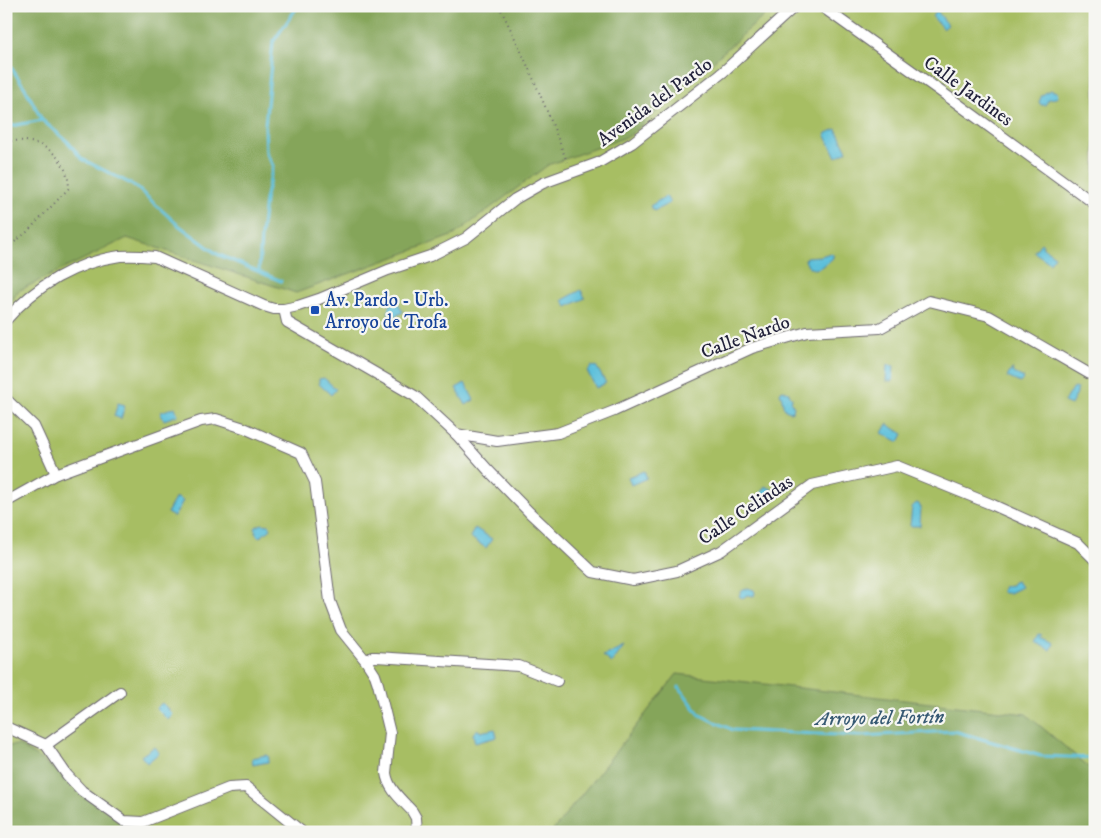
<svg xmlns="http://www.w3.org/2000/svg" width="1101" height="838" font-family="'IM FELL DW Pica',serif">
  <rect width="100%" height="100%" fill="#f6f6f2"/>
  <filter id="ink" filterUnits="userSpaceOnUse"><feTurbulence type="fractalNoise" baseFrequency=".02" numOctaves="2"/><feDisplacementMap in="SourceGraphic" scale="10" xChannelSelector="R" yChannelSelector="G"/><feConvolveMatrix kernelMatrix="1 2 1 2 8 2 1 2 1" color-interpolation-filters="sRGB"/></filter>
  <filter id="wash" filterUnits="userSpaceOnUse"><feTurbulence type="fractalNoise" baseFrequency=".0096" numOctaves="4" result="noise"/><feDisplacementMap in="SourceGraphic" scale="20" xChannelSelector="R" yChannelSelector="G"/><feGaussianBlur stdDeviation="1.12" result="paint"/><feColorMatrix in="noise" values="0 0 0 0 0 0 0 0 0 0 0 0 0 0 0 0 0 1.4 0 .05"/><feComposite in="paint" operator="in"/></filter>
  <g filter="url(#wash)">
    <rect width="100%" height="100%" fill="#f4e6d2"/>
    <!-- green -->
    <rect fill="#a7be64" stroke="#647050" x="6" y="6" width="1089" height="826"/>
    <!-- forest -->
    <g fill="#85a55a" stroke="#54644a">
      <polygon points="6,6 775,6 629,136 548,165 454,235 296,293 127,238 18,291 6,310"/>
      <polygon points="677,674 1026,714 1095,772 1095,832 552,832"/>
      <polygon points="19,745 146,832 6,832 6,746"/>
    </g>
    <!-- water -->
    <g fill="#5cbfda" stroke="#3f708a">
      <polygon points="937,11 948,25 943,29 932,16"/>
      <polygon points="1050,90 1057,92 1058,97 1056,98 1049,99 1045,105 1041,105 1039,102 1042,95"/>
      <polygon points="836,129 847,151 836,157 825,134"/>
      <polygon points="666,196 670,203 654,211 650,206"/>
      <polygon points="1041,243 1043,245 1042,247 1055,256 1050,263 1034,252"/>
      <path d="M830,253L833,254V258C824,266 811,277 805,260L806,257L821,256Z"/>
      <polygon points="581,290 585,298 567,307 563,300"/>
      <polygon points="397,301 403,312 396,316 389,314 388,312 390,305"/>
      <polygon points="887,365 894,366 893,381 886,381"/>
      <polygon points="591,366 594,367 596,366 606,383 596,388 587,371 590,369 590,367"/>
      <polygon points="1012,369 1013,369 1012,372 1024,378 1020,383 1007,377"/>
      <polygon points="324,378 336,389 331,395 319,384 319,379"/>
      <polygon points="465,383 474,400 466,405 456,388"/>
      <polygon points="1074,388 1077,389 1077,393 1071,405 1064,402 1071,390"/>
      <path d="M782,390L788,392L792,398L791,402L794,407L793,411L790,412L785,410C782,404 783,399 780,393Z"/>
      <polygon points="118,403 125,405 121,419 114,416"/>
      <polygon points="175,407 178,415 164,420 163,418 161,417 161,412"/>
      <polygon points="887,424 903,434 899,442 882,433"/>
      <polygon points="644,471 647,478 631,485 628,477"/>
      <polygon points="765,486 772,489 764,503 757,499"/>
      <polygon points="176,497 183,501 174,517 167,513"/>
      <polygon points="917,503 919,504 920,507 921,507 920,526 910,526 912,507 915,504"/>
      <path d="M262,524L269,525L271,529C269,532 264,533 262,536L258,537L256,534L255,528L257,526Z"/>
      <polygon points="475,528 492,539 486,548 470,537"/>
      <polygon points="1017,581 1021,587 1009,593 1003,593 1001,591 1003,586 1011,585 1013,582"/>
      <polygon points="748,588 754,590 755,593 754,596 747,595 743,598 740,597 739,595 742,591"/>
      <polygon points="1039,634 1042,635 1040,637 1053,643 1050,650 1035,642"/>
      <polygon points="624,646 612,663 603,656"/>
      <polygon points="162,703 173,714 168,720 156,708"/>
      <polygon points="495,729 497,737 475,743 473,734 476,730 479,730 480,732"/>
      <polygon points="154,747 159,753 147,763 141,756"/>
      <polygon points="266,755 269,757 268,762 253,765 252,758"/>
    </g>
    <g fill="none" stroke-linecap="round" stroke-linejoin="round">
      <!-- stream -->
      <g stroke="#5cbfda" stroke-width="3">
        <polyline points="6,60 25,88 42,120 68,142 82,159 135,186 177,224 217,254 281,281"/>
        <polyline points="6,127 42,120"/>
        <polyline points="259,271 261,236 265,200 273,166 266,152 265,126 273,42 298,6"/>
        <polyline points="679,687 700,715 733,730 860,736 954,731 1041,756 1095,758"/>
      </g>
    </g>
  </g>
  <g filter="url(#ink)">
    <g fill="none" stroke-linecap="round" stroke-linejoin="round">
      <!-- street casing -->
      <g stroke="#6c6770" stroke-width="12">
        <g id="street">
          <polyline points="821,6 954,101 1095,204"/>
          <polyline points="284,309 287,322 415,396 456,434 488,470 530,513 593,572 633,580 677,571 721,551 812,485 897,466 993,505 1078,543 1095,560"/>
          <path d="M6,320C35,286 76,262 120,256C132,255 144,256 155,257L264,306L274,309H284L298,306L319,299L388,270L430,256L466,238L515,199L543,183L598,163L632,143L723,72L795,6"/>
          <polyline points="6,399 34,426 56,474"/>
          <polyline points="456,434 497,441 558,433 614,411 752,348 807,332 880,328 929,301 989,316 1095,377"/>
          <path d="M6,502L56,474L201,421L216,419L244,428L301,453L315,482L330,601L341,630L366,661L375,675L378,684L390,733L386,773C388,789 402,800 412,811L416,818L417,832"/>
          <polyline points="366,661 372,657 376,657 519,666 557,681"/>
          <polyline points="6,727 46,745 67,775 82,791 124,821 143,822 229,788 246,787 302,832"/>
          <polyline points="46,745 120,692"/>
        </g>
      </g>
      <!-- path -->
      <g stroke="#6c6770" stroke-width="2" stroke-dasharray="1 4" stroke-linecap="butt">
        <path d="M499,6C525,57 547,109 567,162"/>
        <path d="M6,142C38,135 68,155 69,188L27,232L6,249"/>
      </g>
      <!-- street -->
      <use href="#street" stroke="#fff" stroke-width="10"/>
    </g>
  </g>
  <!-- markers -->
  <rect fill="#1a4fb4" stroke="#f6f6f2" stroke-width="2" x="310" y="305" width="10" height="10" rx="2.5"/>
  <g text-anchor="middle" stroke-width="4.5" stroke-linejoin="round" paint-order="stroke">
    <!-- street labels -->
    <g font-size="19" fill="#22223b" stroke="#f6f6f2">
      <text transform="translate(969 90) rotate(36)" y="7">Calle Jardines</text>
      <text transform="translate(654 101) rotate(-36)" y="7">Avenida del Pardo</text>
      <text transform="translate(745 336) rotate(-20)" y="7">Calle Nardo</text>
      <text transform="translate(745 509) rotate(-34)" y="7">Calle Celindas</text>
    </g>
    <!-- transit labels -->
    <g font-size="19" fill="#164399" stroke="#f6f6f2" text-anchor="start">
      <text x="325" y="306">Av. Pardo - Urb.<tspan x="325" dy="22">Arroyo de Trofa</tspan></text>
    </g>
    <!-- water labels -->
    <g font-size="20" font-style="italic" fill="#365973" stroke="#f6f6f2">
      <text transform="translate(880 717) rotate(-1)" y="7">Arroyo del Fortín</text>
    </g>
  </g>
  <!-- margin -->
  <rect width="1101" height="838" fill="none" stroke="#f6f6f2" stroke-width="25"/>
</svg>
